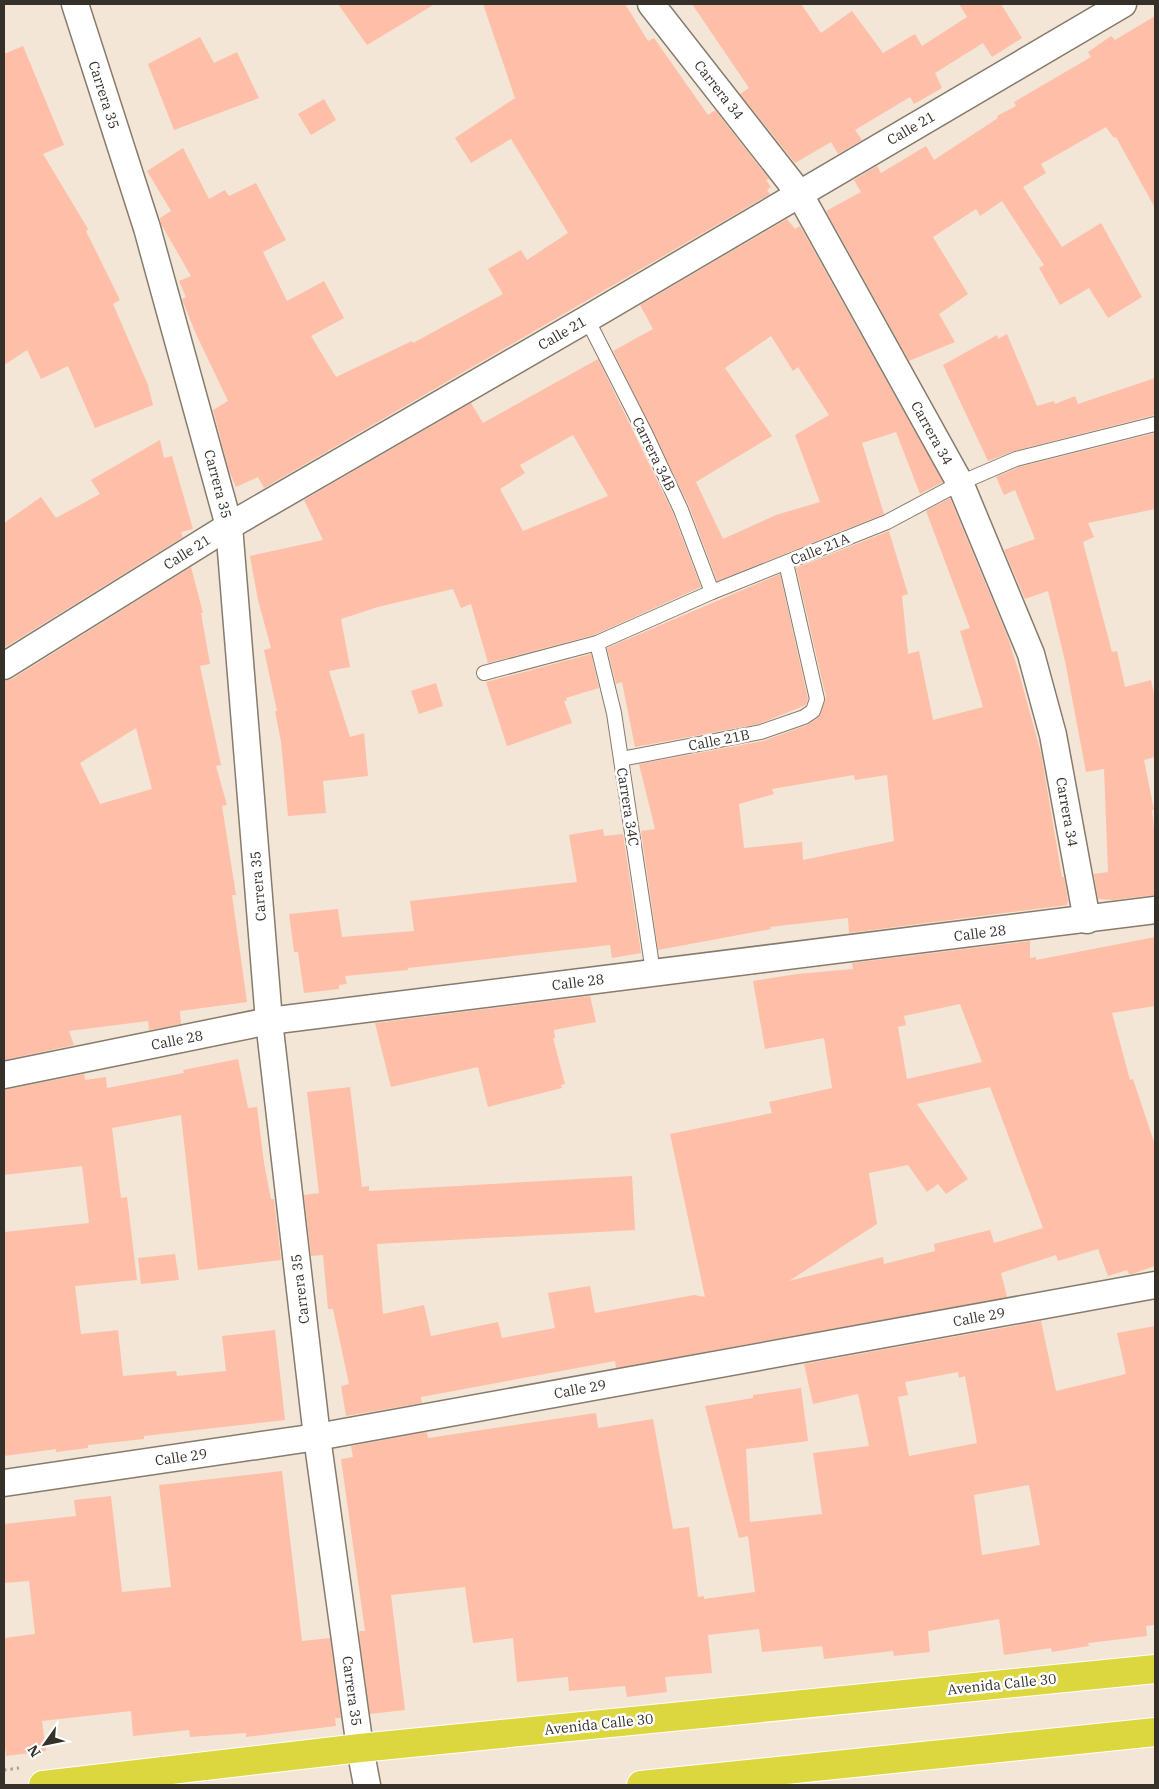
<svg xmlns="http://www.w3.org/2000/svg" width="1159" height="1789" font-family="'IBM Plex Serif',serif">
  <rect width="100%" height="100%" fill="#f3e6d6"/>
  <!-- building -->
  <g fill="#ffbea7" fill-rule="evenodd">
    <polygon points="338,4 435,4 367,45"/>
    <polygon points="483,4 625,4 648,41 654,38 708,115 715,110 769,179 766,180 771,187 767,190 770,194 264,488 258,477 236,487 229,471 213,410 228,401 196,334 183,302 182,299 186,297 179,281 191,276 161,224 160,218 171,211 147,171 183,148 209,199 225,190 229,196 256,183 286,240 263,252 287,301 324,281 344,318 311,336 336,377 412,341 413,343 503,294 488,269 521,250 527,260 568,233 511,139 471,163 455,138 515,98"/>
    <polygon points="692,4 801,4 821,33 852,11 883,53 915,34 922,46 967,17 959,4 1001,4 1022,38 992,57 983,43 935,73 942,88 914,104 910,97 855,130 862,140 838,154 831,142 795,163 740,94 749,88"/>
    <polygon points="1155,16 1155,208 1116,137 1114,138 1106,127 1041,164 1046,173 1023,187 1062,247 1101,223 1142,297 1108,318 1089,288 1060,305 1039,268 1044,265 1002,201 980,216 976,209 933,237 968,294 939,314 955,342 909,361 826,211 861,192 854,180 877,166 881,173 926,146 934,160 998,118 997,116 1016,106 1014,102 1091,57 1088,52 1111,36 1115,40"/>
    <polygon points="200,37 214,63 237,52 259,98 174,130 148,64"/>
    <polygon points="23,46 64,145 43,154 88,229 86,231 120,300 113,304 148,385 153,405 95,428 68,366 41,379 27,350 4,365 4,54"/>
    <polygon points="324,99 336,120 311,135 298,114"/>
    <path d="M787,219L795,229L800,226L943,482L920,494L896,432L862,443L884,514L717,581L689,506L613,351L653,329L640,305ZM771,336L793,371L798,367L829,415L795,435L820,502L776,515L723,539L696,482L772,436L725,368Z"/>
    <polygon points="1007,334 1037,406 1054,401 1055,404 1075,396 1078,404 1155,378 1155,415 1014,451 988,461 943,365 997,335 998,339"/>
    <path d="M598,359L673,513L701,587L594,635L488,663L471,604L461,608L453,589L378,607L341,619L350,667L329,671L350,737L364,733L368,776L323,781L326,813L288,816L281,742L275,711H277L264,650L271,648L258,600L250,556L323,540L304,500L471,403L483,423ZM573,435L608,496L523,531L500,489L525,473L520,465Z"/>
    <polygon points="1155,433 1155,509 1088,523 1094,537 1083,542 1112,652 1117,651 1125,687 1151,680 1155,698 1155,757 1144,760 1154,810 1152,810 1155,838 1155,895 1113,900 1098,899 1094,874 1108,872 1104,769 1086,772 1065,661 1048,591 1025,599 1004,550 1035,539 1015,490 1004,495 996,477 1019,467"/>
    <polygon points="160,440 164,458 172,456 193,529 181,532 183,537 4,648 4,523 41,497 56,518 100,494 91,480"/>
    <path d="M950,498L1008,638L1019,673L1041,753L1062,877H1064L1068,901L1067,905L849,933L848,918L770,927L771,929L658,950L641,831L655,829L639,764L763,741L807,725L818,718L826,697L796,568L889,531L908,594L902,596L908,654L919,651L933,720L983,707L960,631L970,628L926,511ZM854,775L855,780L887,775L894,841L803,860L802,842L744,848L739,804L774,794L772,789Z"/>
    <path d="M191,567L203,613H201L210,664L200,666L221,765L216,766L227,805L222,806L236,895H232L247,1002L180,1011L181,1024L156,1029L149,1030L148,1021L69,1031L74,1045L4,1060V681L12,679ZM136,728L152,789L100,804L80,763Z"/>
    <polygon points="780,574 808,699 806,705 759,724 635,747 622,682 616,684 607,648"/>
    <polygon points="591,654 599,688 566,698 567,701 564,701 572,723 507,746 486,682"/>
    <polygon points="436,683 443,706 419,714 411,691"/>
    <polygon points="603,829 604,836 623,834 641,953 612,958 610,945 408,968 408,970 345,976 347,984 339,985 339,989 304,993 298,952 294,952 289,914 338,909 342,937 414,931 410,901 577,882 569,835"/>
    <path d="M1155,937V1006L1112,1013L1130,1080L1133,1079L1155,1145V1266L1132,1274H1129L1127,1270L1108,1276L1098,1249L1058,1261L1056,1255L1001,1273L1007,1297L616,1368L615,1361L421,1397L422,1403L346,1416L341,1386L349,1384L333,1309H328L323,1255L311,1256L304,1195L319,1193L307,1092L350,1087L362,1187L369,1186V1191L632,1176L635,1230L377,1244L383,1314L424,1305L431,1336L498,1322L502,1338L555,1328L548,1293L590,1286L595,1313L694,1295L705,1297L670,1134L772,1113L769,1102L832,1088L824,1038L765,1049L753,981L797,974L853,969L852,963L1030,941V958L1036,957V960ZM960,1004L982,1062L907,1079L898,1027L906,1025L904,1016ZM990,1087L1043,1228L994,1243L990,1230L934,1244L935,1251L884,1264L883,1257L789,1281L877,1224L869,1173L908,1165L927,1192L938,1184L946,1194L968,1179L917,1104Z"/>
    <polygon points="590,996 596,1022 554,1030 555,1038 553,1038 565,1084 561,1085 562,1088 488,1107 478,1067 391,1087 375,1023"/>
    <polygon points="238,1059 248,1108 257,1107 264,1163 271,1199 274,1199 281,1260 198,1270 181,1115 112,1128 121,1198 127,1197 137,1280 75,1286 81,1334 118,1330 123,1376 176,1371 177,1376 226,1371 222,1336 275,1330 285,1420 144,1436 144,1439 88,1445 88,1448 56,1452 56,1449 4,1456 4,1232 89,1223 82,1166 4,1175 4,1090 84,1074 85,1080 106,1077 107,1088 184,1073 183,1070"/>
    <polygon points="175,1254 179,1280 141,1284 138,1258"/>
    <path d="M1041,1321L1056,1391L1126,1374L1117,1333L1155,1326V1625L1146,1626L1147,1636L1088,1643L1089,1646L1052,1652L1051,1648L1004,1655L999,1619L928,1631L930,1652L894,1656L893,1651L824,1659L822,1646L762,1652L759,1629L708,1635L712,1673L665,1677L667,1692L627,1697L625,1686L569,1691L568,1677L517,1682L513,1638L473,1643L465,1587L391,1595L405,1710L370,1714L359,1634L360,1631H365L341,1459L353,1457L351,1446L427,1432L428,1438L596,1413L598,1428L653,1419L673,1529L689,1527L698,1597L704,1596V1599L755,1592L748,1536L739,1538L705,1406L753,1398V1395L801,1388L808,1441L746,1449L750,1522L822,1514L813,1453L869,1446L858,1394L813,1404L804,1364ZM958,1372L959,1378L965,1376L977,1443L909,1456L898,1397L908,1395L905,1382ZM1029,1485L1040,1545L982,1555L974,1495Z"/>
    <polygon points="282,1471 302,1641 330,1638 341,1718 335,1718 336,1726 246,1737 246,1733 190,1737 189,1730 133,1736 131,1711 42,1721 46,1751 6,1756 4,1738 4,1638 35,1634 29,1581 4,1583 4,1524 76,1516 74,1500 111,1496 122,1592 171,1587 159,1485"/>
  </g>
  <g fill="none" stroke-linecap="round" stroke-linejoin="round">
    <!-- lane casing -->
    <g stroke="#867b6c" stroke-width="16">
      <g id="lane">
        <polyline points="587,319 646,435 681,510 712,592"/>
        <polyline points="597,643 614,713 653,972"/>
        <polyline points="484,673 597,643 712,592 887,522 960,483 1016,459 1155,424"/>
        <polyline points="621,759 761,732 804,717 813,711 817,699 786,563"/>
      </g>
    </g>
    <!-- street casing -->
    <g stroke="#867b6c" stroke-width="29">
      <g id="street">
        <polyline points="75,4 147,228 229,526 269,1021 317,1437 360,1748 367,1785"/>
        <polyline points="651,4 799,193 960,483 1031,654 1053,735 1087,920"/>
        <polyline points="4,666 229,526 587,319 1123,4"/>
        <polyline points="4,1075 269,1021 1155,910"/>
        <polyline points="4,1483 317,1437 1155,1285"/>
      </g>
    </g>
    <!-- highway casing -->
    <g stroke="#fff" stroke-width="30">
      <g id="highway">
        <polyline points="43,1785 360,1748 1155,1669"/>
        <polyline points="641,1785 1155,1732"/>
      </g>
    </g>
    <!-- path -->
    <polyline stroke="#a99f93" stroke-width="3" stroke-dasharray="2.5 4" stroke-linecap="butt" points="4,1770 19,1768"/>
    <!-- lane -->
    <use href="#lane" stroke="#fff" stroke-width="14"/>
    <!-- street -->
    <use href="#street" stroke="#fff" stroke-width="26"/>
    <!-- highway -->
    <use href="#highway" stroke="#ddd73f" stroke-width="28"/>
  </g>
  <g text-anchor="middle" stroke-width="5" stroke-linejoin="round" paint-order="stroke">
    <!-- street labels -->
    <g font-size="14" fill="#35302a" stroke="#fff">
      <text transform="translate(719 90) rotate(52)" y="5">Carrera 34</text>
      <text transform="translate(104 95) rotate(72)" y="5">Carrera 35</text>
      <text transform="translate(911 128) rotate(-30)" y="5">Calle 21</text>
      <text transform="translate(562 333) rotate(-30)" y="5">Calle 21</text>
      <text transform="translate(932 433) rotate(61)" y="5">Carrera 34</text>
      <text transform="translate(654 454) rotate(64)" y="5">Carrera 34B</text>
      <text transform="translate(218 484) rotate(75)" y="5">Carrera 35</text>
      <text transform="translate(820 549) rotate(-22)" y="5">Calle 21A</text>
      <text transform="translate(187 552) rotate(-32)" y="5">Calle 21</text>
      <text transform="translate(719 740) rotate(-11)" y="5">Calle 21B</text>
      <text transform="translate(628 807) rotate(81)" y="5">Carrera 34C</text>
      <text transform="translate(1067 812) rotate(80)" y="5">Carrera 34</text>
      <text transform="translate(258 886) rotate(-95)" y="5">Carrera 35</text>
      <text transform="translate(980 933) rotate(-7)" y="5">Calle 28</text>
      <text transform="translate(578 982) rotate(-7)" y="5">Calle 28</text>
      <text transform="translate(177 1040) rotate(-11)" y="5">Calle 28</text>
      <text transform="translate(300 1289) rotate(-97)" y="5">Carrera 35</text>
      <text transform="translate(979 1317) rotate(-10)" y="5">Calle 29</text>
      <text transform="translate(580 1389) rotate(-10)" y="5">Calle 29</text>
      <text transform="translate(181 1457) rotate(-8)" y="5">Calle 29</text>
      <text transform="translate(1002 1684) rotate(-6)" y="5">Avenida Calle 30</text>
      <text transform="translate(352 1691) rotate(82)" y="5">Carrera 35</text>
      <text transform="translate(599 1724) rotate(-6)" y="5">Avenida Calle 30</text>
    </g>
  </g>
  <!-- border -->
  <rect width="1159" height="1789" fill="none" stroke="#35302a" stroke-width="10"/>
  <!-- north arrow -->
  <g transform="translate(45 1744) rotate(237)" stroke="#ffffff" stroke-width="4" paint-order="stroke">
  <path d="M0-4L9 19L0 12L-9 19Z" fill="#35302a"/>
  <text y="-8" font-size="14" font-weight="bold" text-anchor="middle" fill="#35302a">N</text>
  </g>
</svg>
